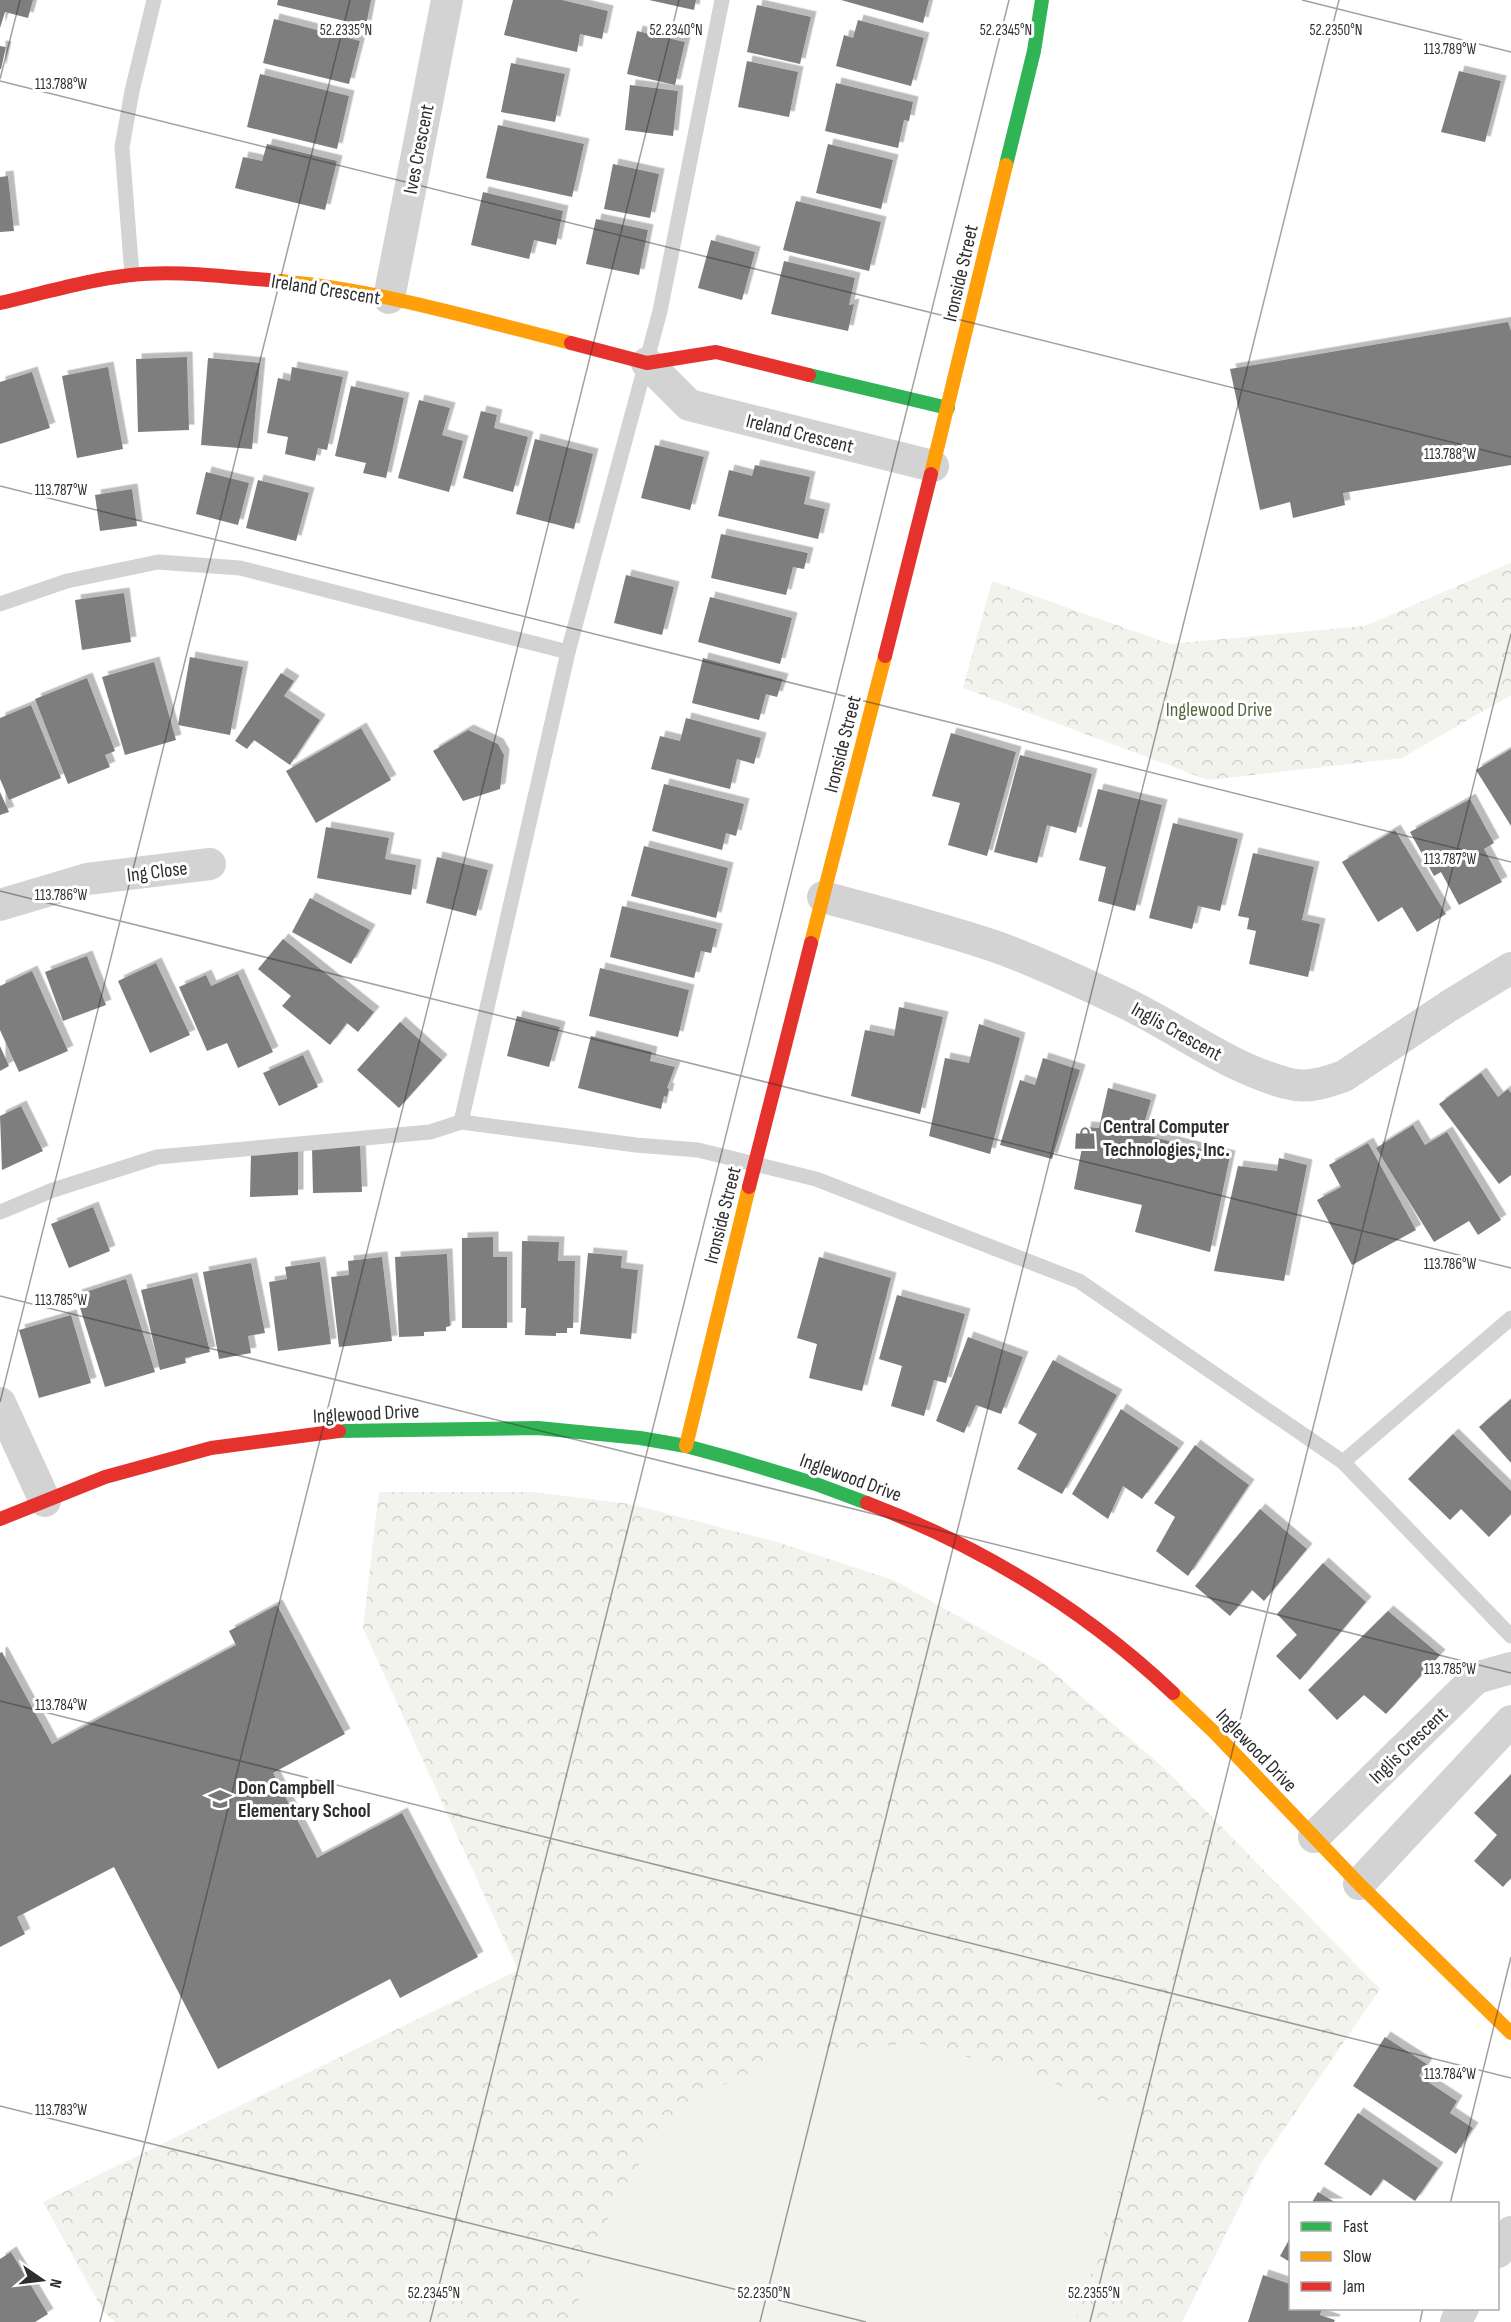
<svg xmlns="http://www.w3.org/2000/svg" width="1511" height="2322" font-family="'Sofia Sans Condensed',sans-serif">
  <defs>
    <pattern id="park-crowns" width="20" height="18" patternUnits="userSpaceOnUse" patternTransform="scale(1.5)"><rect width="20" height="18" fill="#f1f3ec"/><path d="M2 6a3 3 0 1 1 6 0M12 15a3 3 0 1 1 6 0" fill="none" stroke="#cfd1cb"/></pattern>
    <filter id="shadow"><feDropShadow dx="5.5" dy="-5.5" stdDeviation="0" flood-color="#0004"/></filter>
  </defs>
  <rect width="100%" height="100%" fill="#fff"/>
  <!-- park -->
  <g fill="url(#park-crowns)">
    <polygon points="1511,563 1511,695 1402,758 1208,780 963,688 992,581 1170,644 1365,626"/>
    <polygon points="379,1492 533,1492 630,1504 777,1542 893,1580 1043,1663 1166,1770 1380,1989 1261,2163 1182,2322 115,2322 103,2311 43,2202 518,1970 363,1628"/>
  </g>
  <!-- pitch -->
  <polygon fill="#f1f3ec" points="916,2043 1027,2073 1142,2117 1075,2322 572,2322 596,2239 657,2133 698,2097 792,2053"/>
  <!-- building -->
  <g fill="#7e7e7e" filter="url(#shadow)">
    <polygon points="0,0 33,0 28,18 5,12 0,28"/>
    <polygon points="278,0 371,0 366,26 277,5"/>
    <polygon points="513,0 562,0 608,11 602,39 580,34 577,52 504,35"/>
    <polygon points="649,0 696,0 694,10"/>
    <polygon points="841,0 929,0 923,23"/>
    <polygon points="757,5 811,17 800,64 747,52"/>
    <polygon points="274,19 360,41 349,84 263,63"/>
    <polygon points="858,20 924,38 911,86 836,66 844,35 853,38"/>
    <polygon points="637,31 685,42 675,85 627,74"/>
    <polygon points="0,46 6,47 1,69 0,69"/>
    <polygon points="747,61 798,72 789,117 738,107"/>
    <polygon points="511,63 565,74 555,122 501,112"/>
    <polygon points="1459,71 1501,81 1485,142 1441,132"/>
    <polygon points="260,74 349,96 337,149 247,127"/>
    <polygon points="836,83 913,102 909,121 904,120 898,148 825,131"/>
    <polygon points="630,85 678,91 673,136 625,130"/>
    <polygon points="498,125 584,144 572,197 486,178"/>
    <polygon points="267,144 337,161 325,210 235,188 243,157 262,161"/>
    <polygon points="828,144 893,160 881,209 816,193"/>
    <polygon points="613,164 659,174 650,218 604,209"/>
    <polygon points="8,176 14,231 0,232 0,177"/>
    <polygon points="483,192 563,211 556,245 534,240 529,259 471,245"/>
    <polygon points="796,201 881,222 869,271 783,250"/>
    <polygon points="596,219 648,230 639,275 586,264"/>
    <polygon points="711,240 755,252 742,300 698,288"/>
    <polygon points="784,261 855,278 849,305 854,304 848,331 771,314"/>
    <polygon points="1508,322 1511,331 1511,465 1343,493 1345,505 1293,518 1290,502 1260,510 1230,369"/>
    <polygon points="187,357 189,430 138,432 136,359"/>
    <polygon points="208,358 260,363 252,449 201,445"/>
    <polygon points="108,367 123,449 77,458 62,376"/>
    <polygon points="292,367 343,377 327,450 318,448 315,461 285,454 288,437 267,433 278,378 290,381"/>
    <polygon points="32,372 50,428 0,444 0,382"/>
    <polygon points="351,386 404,398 386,478 363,473 366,463 335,456"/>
    <polygon points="419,400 450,408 442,435 463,441 449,492 398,478"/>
    <polygon points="481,411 497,415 494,428 528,437 513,492 463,478"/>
    <polygon points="535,439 593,454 574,529 516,514"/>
    <polygon points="655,445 704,457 690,510 641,498"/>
    <polygon points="755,465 810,477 804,504 825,509 818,539 718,516 729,470 752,476"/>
    <polygon points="206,472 249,483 238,525 196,514"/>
    <polygon points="258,480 309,493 296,541 246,528"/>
    <polygon points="132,489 137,526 100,531 95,495"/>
    <polygon points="721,534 808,553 804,569 793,567 786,595 711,578"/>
    <polygon points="626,575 674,587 662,635 614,623"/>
    <polygon points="124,593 131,642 82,650 75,600"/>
    <polygon points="710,597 792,618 780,664 698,642"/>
    <polygon points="190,657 243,667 230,735 178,725"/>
    <polygon points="703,658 783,679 777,697 766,694 759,720 692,703"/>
    <polygon points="154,662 176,740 125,755 102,677"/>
    <polygon points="281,673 294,681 284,696 320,720 290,765 254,740 247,749 235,741"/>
    <polygon points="87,678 115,751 105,755 110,767 68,784 35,699"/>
    <polygon points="31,705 61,778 9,800 0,779 0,718"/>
    <polygon points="686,718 761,738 754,764 737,759 730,789 651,769 660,736 680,741"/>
    <polygon points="361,728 391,780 316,823 286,771"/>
    <polygon points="468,730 498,744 504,755 500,789 463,801 433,751"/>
    <polygon points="951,733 1016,752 987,856 948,845 960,803 932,796"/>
    <polygon points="1511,749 1511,826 1476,770"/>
    <polygon points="1020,755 1092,774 1076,833 1047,825 1037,863 994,852"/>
    <polygon points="664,784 744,804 736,836 726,833 722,850 652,831"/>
    <polygon points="1098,789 1162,805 1135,911 1098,901 1106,867 1079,860"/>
    <polygon points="0,792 9,812 0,815"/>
    <polygon points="1470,799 1494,843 1484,849 1502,882 1459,905 1441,872 1434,876 1410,832"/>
    <polygon points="1173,823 1238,839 1220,911 1198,906 1192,929 1149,918"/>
    <polygon points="326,827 389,838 385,859 416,865 411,895 317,878"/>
    <polygon points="1395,830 1446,914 1417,932 1402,907 1378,922 1342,862"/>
    <polygon points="644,846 728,868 716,918 631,896"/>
    <polygon points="1253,853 1314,867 1302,920 1320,924 1308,977 1249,964 1256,931 1247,929 1249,918 1238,916"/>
    <polygon points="437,857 488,870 476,916 426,903"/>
    <polygon points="310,898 370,930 351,964 292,932"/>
    <polygon points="622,906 717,929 711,953 701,951 694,978 610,957"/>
    <polygon points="283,939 374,1012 358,1032 347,1023 330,1045 282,1006 291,996 258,969"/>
    <polygon points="87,956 106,1005 63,1021 45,972"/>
    <polygon points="156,963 190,1035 150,1053 118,981"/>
    <polygon points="600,968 689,990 678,1037 589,1016"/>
    <polygon points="32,971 68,1051 19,1072 0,1030 0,986"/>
    <polygon points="238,974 273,1052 238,1068 227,1043 207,1051 179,987 206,975 211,986"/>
    <polygon points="899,1007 943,1017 920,1114 851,1096 865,1030 894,1036"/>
    <polygon points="517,1016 560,1027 549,1067 507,1056"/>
    <polygon points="400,1022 442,1060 399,1108 357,1070"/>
    <polygon points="979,1024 1020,1038 990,1154 929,1136 945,1058 969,1063"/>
    <polygon points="591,1036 652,1052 650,1061 675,1067 667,1088 669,1089 667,1097 664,1096 661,1109 578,1088"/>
    <polygon points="0,1046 9,1066 0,1071"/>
    <polygon points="303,1055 318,1087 279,1106 263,1073"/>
    <polygon points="1043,1058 1080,1070 1052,1159 1000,1145 1020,1080 1035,1085"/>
    <polygon points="1481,1073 1498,1097 1508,1089 1511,1093 1511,1175 1499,1184 1439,1104"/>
    <polygon points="1108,1088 1151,1100 1141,1134 1230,1156 1210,1252 1135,1232 1142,1205 1074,1189 1086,1127 1099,1128"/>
    <polygon points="21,1106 43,1151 2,1170 0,1116"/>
    <polygon points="1413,1125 1425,1145 1447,1132 1501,1220 1478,1235 1469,1221 1434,1242 1376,1148"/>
    <polygon points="1368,1143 1416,1230 1352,1265 1317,1200 1341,1187 1329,1165"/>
    <polygon points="360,1144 362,1192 313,1193 312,1146"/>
    <polygon points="298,1149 298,1195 250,1197 251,1153"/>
    <polygon points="1279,1158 1307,1165 1284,1281 1214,1271 1238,1166 1277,1171"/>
    <polygon points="93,1207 110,1251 69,1268 51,1224"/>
    <polygon points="493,1237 493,1257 507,1257 507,1328 462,1328 462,1238"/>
    <polygon points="522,1241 559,1242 558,1261 575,1261 573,1328 567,1328 567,1333 556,1333 556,1336 525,1335 526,1308 521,1308"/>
    <polygon points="588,1253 622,1256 621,1268 638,1270 631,1339 580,1334"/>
    <polygon points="447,1254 450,1326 446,1327 446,1331 424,1332 424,1336 399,1337 395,1257"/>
    <polygon points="382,1257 392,1341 339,1347 331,1277 349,1275 348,1261"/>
    <polygon points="819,1257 891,1278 862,1391 809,1378 817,1344 797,1338"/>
    <polygon points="320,1262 331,1344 278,1351 269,1282 287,1279 285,1267"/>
    <polygon points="251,1263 265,1333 248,1336 251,1353 219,1359 203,1272"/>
    <polygon points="192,1278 210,1352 185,1358 186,1363 160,1370 141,1290"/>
    <polygon points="126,1279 155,1372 105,1387 76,1295"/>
    <polygon points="897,1295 965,1314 946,1383 934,1380 924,1416 891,1406 902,1366 879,1359"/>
    <polygon points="71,1315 91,1383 39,1398 19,1330"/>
    <polygon points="968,1337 1023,1357 1001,1414 976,1405 964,1433 936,1421"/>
    <polygon points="1053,1360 1117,1395 1062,1494 1017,1469 1037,1434 1018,1423"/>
    <polygon points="1511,1399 1511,1463 1479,1427"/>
    <polygon points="1121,1409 1179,1448 1142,1499 1123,1486 1108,1519 1072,1494"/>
    <polygon points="1453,1434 1511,1491 1511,1514 1489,1537 1461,1509 1450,1520 1408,1479"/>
    <polygon points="1195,1445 1249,1485 1188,1576 1156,1551 1175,1517 1154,1503"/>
    <polygon points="1260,1509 1307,1549 1264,1601 1252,1590 1230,1616 1195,1586"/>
    <polygon points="1323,1563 1366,1602 1300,1680 1276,1656 1297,1635 1277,1614"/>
    <polygon points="277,1605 345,1734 273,1773 317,1858 402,1813 478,1957 400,1998 390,1979 218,2069 114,1867 17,1917 25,1934 0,1947 0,1653 2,1652 52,1744 236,1645 229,1631"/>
    <polygon points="1388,1611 1440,1655 1386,1714 1364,1695 1337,1720 1308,1690"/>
    <polygon points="1511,1774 1511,1878 1503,1887 1474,1861 1497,1835 1474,1813"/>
    <polygon points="1385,2037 1427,2064 1419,2076 1457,2101 1450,2113 1473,2128 1456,2154 1353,2086"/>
    <polygon points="1358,2113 1438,2168 1415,2201 1383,2179 1371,2196 1324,2164"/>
    <polygon points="1318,2192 1338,2204 1311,2204"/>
    <polygon points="1290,2238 1290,2262 1280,2256"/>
    <polygon points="11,2252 48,2314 35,2322 0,2322 0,2259"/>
    <polygon points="1263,2275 1290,2284 1290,2308 1322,2308 1320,2315 1335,2320 1334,2322 1248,2322"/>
  </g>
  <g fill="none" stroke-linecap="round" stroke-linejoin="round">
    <!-- lane -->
    <g stroke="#d3d3d3" stroke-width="15">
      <polyline points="132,275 122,147 132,91 154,0"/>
      <polyline points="0,604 67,581 158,562 240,568 568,652"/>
      <polyline points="461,1122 568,652 660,311 722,0"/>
      <polyline points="0,1212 53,1190 157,1157 430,1132 461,1122 636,1145 698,1150 816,1179 1079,1281 1343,1462 1511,1318"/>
      <polyline points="1343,1462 1511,1636"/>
    </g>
    <!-- street -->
    <g stroke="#d3d3d3" stroke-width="32">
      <polyline points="389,298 447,0"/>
      <polyline points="647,363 689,405 933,466"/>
      <path d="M823,897C880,912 937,927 994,946C1037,961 1078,981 1119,1000C1175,1026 1226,1067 1286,1083C1306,1089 1325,1083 1344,1076L1449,1006L1511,968"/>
      <polyline points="0,905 87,879 210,864"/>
      <polyline points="0,1403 45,1501"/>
      <polyline points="1314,1837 1476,1678 1511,1668"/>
      <polyline points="1359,1884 1511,1721"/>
      <polyline points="1498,2252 1511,2232"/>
      <polyline points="1456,2322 1463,2308"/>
    </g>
    <!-- fast -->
    <g stroke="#30b455" stroke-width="14">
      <polyline points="1006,165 1034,51 1042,0"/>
      <polyline points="809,375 948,408"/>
      <polyline points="339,1431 538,1428 640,1438 686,1446 730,1458 816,1484 867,1503"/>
    </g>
    <!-- slow -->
    <g stroke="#ff9f0a" stroke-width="14">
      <path d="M269,280C372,288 472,318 571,343"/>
      <polyline points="931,474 1006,165"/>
      <polyline points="811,943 885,656"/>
      <polyline points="686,1446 749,1187"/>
      <polyline points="1173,1693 1215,1733 1359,1884 1511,2033"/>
    </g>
    <!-- jam -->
    <g stroke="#e5322d" stroke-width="14">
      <path d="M0,303C43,293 87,280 131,275C176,270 223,277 269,280"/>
      <polyline points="571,343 647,363 716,352 809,375"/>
      <polyline points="885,656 931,474"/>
      <polyline points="749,1187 811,943"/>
      <path d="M867,1503C980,1546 1085,1610 1173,1693"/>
      <polyline points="0,1519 105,1477 211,1448 339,1431"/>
    </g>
  </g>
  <!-- ticks -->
  <path fill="none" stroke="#2e2e2e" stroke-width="1.5" stroke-opacity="0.45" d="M1302,0L1511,52M0,79L20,0M0,81L1511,457M0,486L1511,862M0,891L1511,1268M0,1296L1511,1673M0,1402L350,0M0,1701L1511,2078M0,2106L866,2322M1450,2204L1511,1957M100,2322L679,0M430,2322L1009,0M760,2322L1339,0M1090,2322L1511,634M1420,2322L1423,2308"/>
  <!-- icons -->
  <defs>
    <g id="shop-bare" transform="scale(1.8)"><path d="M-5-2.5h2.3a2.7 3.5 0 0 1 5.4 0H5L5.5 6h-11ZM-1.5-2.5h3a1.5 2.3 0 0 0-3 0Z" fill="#777" stroke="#fff" stroke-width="2.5" paint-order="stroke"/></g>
    <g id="school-bare" transform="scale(1.8)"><path d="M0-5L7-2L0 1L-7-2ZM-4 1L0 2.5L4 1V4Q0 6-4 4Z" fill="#777" stroke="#fff" stroke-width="2.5" paint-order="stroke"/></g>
  </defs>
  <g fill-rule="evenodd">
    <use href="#shop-bare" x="1085" y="1138"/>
    <use href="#school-bare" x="220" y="1799"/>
  </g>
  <g text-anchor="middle" stroke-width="6" stroke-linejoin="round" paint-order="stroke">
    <!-- street labels -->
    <g font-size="20" fill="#2e2e2e" stroke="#fff">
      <text transform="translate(418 149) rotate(-79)" y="7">Ives Crescent</text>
      <text transform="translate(960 273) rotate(-77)" y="7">Ironside Street</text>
      <text transform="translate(326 289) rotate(9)" y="7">Ireland Crescent</text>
      <text transform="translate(800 433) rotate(14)" y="7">Ireland Crescent</text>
      <text transform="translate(842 744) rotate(-76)" y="7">Ironside Street</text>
      <text transform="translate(157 871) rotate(-7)" y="7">Ing Close</text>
      <text transform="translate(1177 1031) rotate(29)" y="7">Inglis Crescent</text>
      <text transform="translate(722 1215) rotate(-76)" y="7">Ironside Street</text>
      <text transform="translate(366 1413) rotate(-3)" y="7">Inglewood Drive</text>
      <text transform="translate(851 1477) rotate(20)" y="7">Inglewood Drive</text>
      <text transform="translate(1408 1745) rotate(-44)" y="7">Inglis Crescent</text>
      <text transform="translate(1257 1750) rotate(46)" y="7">Inglewood Drive</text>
    </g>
    <!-- park labels -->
    <g font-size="20" fill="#54673e" stroke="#fff">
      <text x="1219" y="716">Inglewood Drive</text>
    </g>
    <!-- poi labels -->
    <g font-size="20" font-weight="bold" fill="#2e2e2e" stroke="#fff" text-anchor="start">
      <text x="1103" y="1133">Central Computer<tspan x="1103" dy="23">Technologies, Inc.</tspan></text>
      <text x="238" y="1794">Don Campbell<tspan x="238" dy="23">Elementary School</tspan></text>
    </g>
  </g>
  <g font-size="15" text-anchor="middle" fill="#2e2e2e" stroke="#fff" stroke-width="6" stroke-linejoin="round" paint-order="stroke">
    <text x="346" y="35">52.2335°N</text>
    <text x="676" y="35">52.2340°N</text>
    <text x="1006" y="35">52.2345°N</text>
    <text x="1336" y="35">52.2350°N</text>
    <text x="1450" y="54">113.789°W</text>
    <text x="61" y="89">113.788°W</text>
    <text x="1450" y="459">113.788°W</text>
    <text x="61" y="495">113.787°W</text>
    <text x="1450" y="864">113.787°W</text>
    <text x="61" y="900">113.786°W</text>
    <text x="1450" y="1269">113.786°W</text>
    <text x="61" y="1305">113.785°W</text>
    <text x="1450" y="1674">113.785°W</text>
    <text x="61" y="1710">113.784°W</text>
    <text x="1450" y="2079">113.784°W</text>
    <text x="61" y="2115">113.783°W</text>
    <text x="434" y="2298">52.2345°N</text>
    <text x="764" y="2298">52.2350°N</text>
    <text x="1094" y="2298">52.2355°N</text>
  </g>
  <!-- legend -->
  <rect x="1289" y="2202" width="210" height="108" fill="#ffffff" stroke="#ababab" stroke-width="1.5"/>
  <rect x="1301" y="2222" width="30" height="9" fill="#30b455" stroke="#ababab" stroke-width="1.5"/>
  <text x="1343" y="2232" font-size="18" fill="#2e2e2e">Fast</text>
  <rect x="1301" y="2252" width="30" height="9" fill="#ff9f0a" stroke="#ababab" stroke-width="1.5"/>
  <text x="1343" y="2262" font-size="18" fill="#2e2e2e">Slow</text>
  <rect x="1301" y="2282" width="30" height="9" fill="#e5322d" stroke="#ababab" stroke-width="1.5"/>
  <text x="1343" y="2292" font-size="18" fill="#2e2e2e">Jam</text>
  <!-- north arrow -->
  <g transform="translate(42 2280) rotate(104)" stroke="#ffffff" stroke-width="4.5" paint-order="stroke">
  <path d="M0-4.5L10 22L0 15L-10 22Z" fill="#2e2e2e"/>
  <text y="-9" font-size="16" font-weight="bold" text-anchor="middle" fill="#2e2e2e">N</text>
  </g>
</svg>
